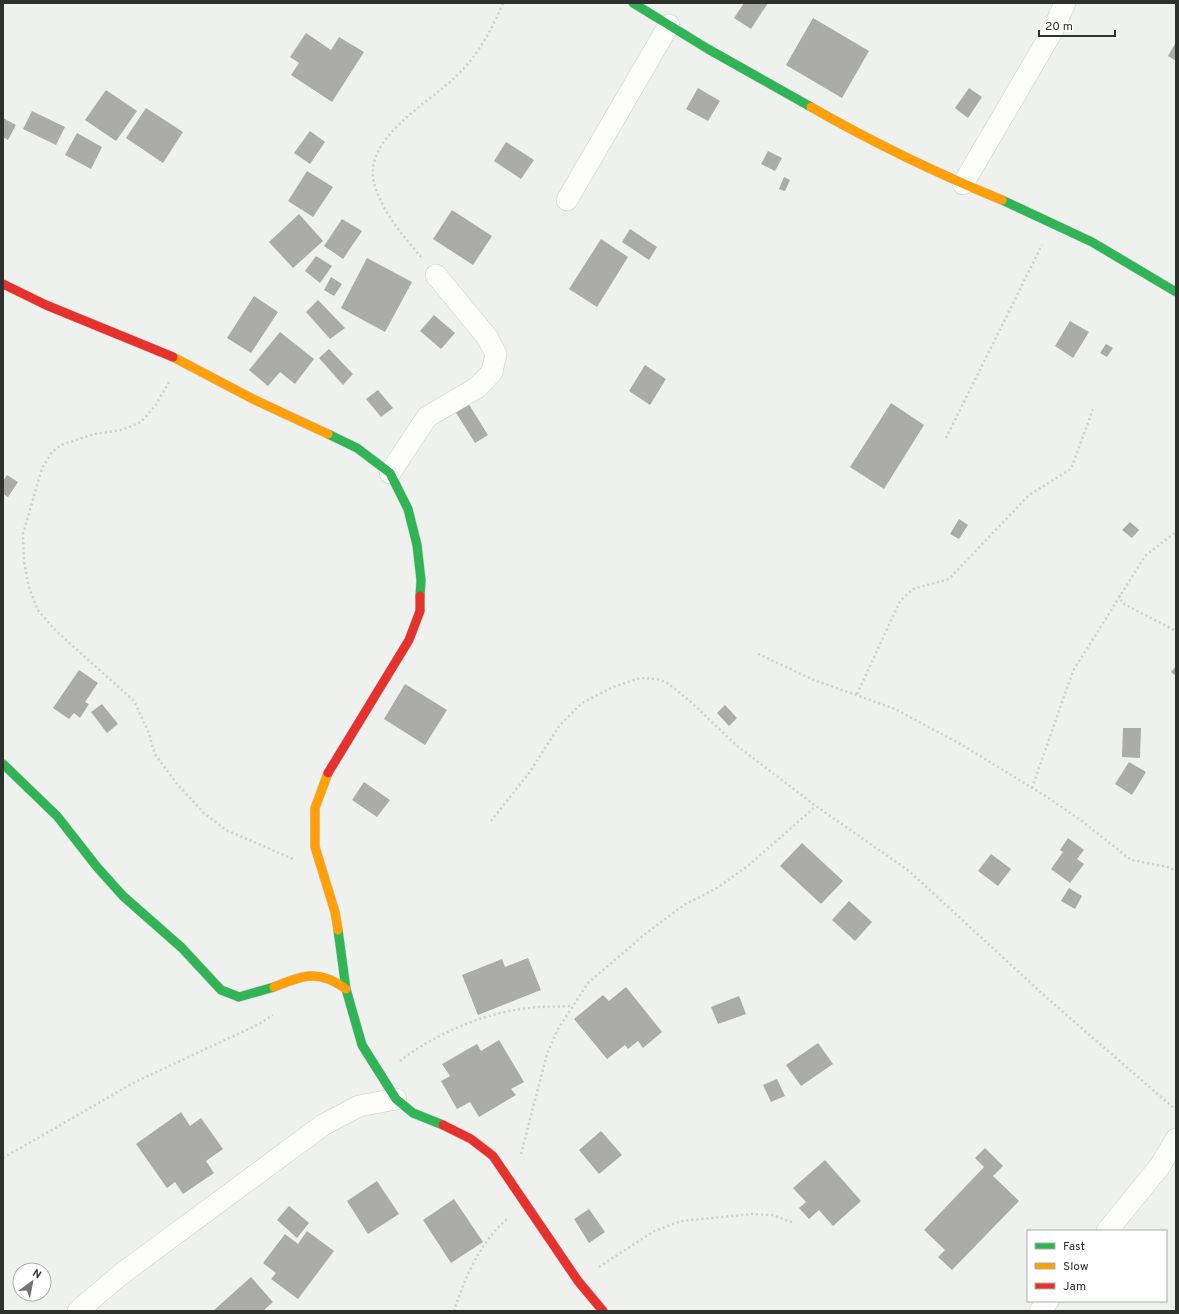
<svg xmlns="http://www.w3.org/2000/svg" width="1179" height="1314" font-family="Overpass,sans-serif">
  <rect width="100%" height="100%" fill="#eff1ee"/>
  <!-- building -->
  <g fill="#abacaa">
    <polygon points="744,3 768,3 751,29 734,18"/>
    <polygon points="813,18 869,51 842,98 786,65"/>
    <polygon points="306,33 331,50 339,37 364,52 332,102 291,75 299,63 290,57"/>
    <polygon points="1176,42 1176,61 1168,56"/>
    <polygon points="698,88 720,101 708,121 686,109"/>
    <polygon points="969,88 982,97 968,118 955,108"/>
    <polygon points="106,90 137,111 116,141 85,120"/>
    <polygon points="146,108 183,132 163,163 126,138"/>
    <polygon points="32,111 65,127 56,145 23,129"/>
    <polygon points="3,118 16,125 8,140 3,137"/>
    <polygon points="310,131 325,142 310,164 294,153"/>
    <polygon points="77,133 102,147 91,169 65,155"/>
    <polygon points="506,142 534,160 521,179 494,161"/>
    <polygon points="768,151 782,158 775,171 761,164"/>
    <polygon points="307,171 333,187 313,217 288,201"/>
    <polygon points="784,177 790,180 785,191 779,189"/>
    <polygon points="452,210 492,236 473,265 433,239"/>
    <polygon points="299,214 323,241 293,268 269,242"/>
    <polygon points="342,219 362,231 343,259 324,246"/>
    <polygon points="630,229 657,247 649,260 622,242"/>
    <polygon points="601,239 628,257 597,307 569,289"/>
    <polygon points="316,256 332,266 320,283 305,271"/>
    <polygon points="367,258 412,282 385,332 341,308"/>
    <polygon points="331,277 342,284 334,296 324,290"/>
    <polygon points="254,296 278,312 251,353 227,338"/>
    <polygon points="318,300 345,328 330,339 306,312"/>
    <polygon points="434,315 455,333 441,349 420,331"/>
    <polygon points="1070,321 1089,332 1073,358 1055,346"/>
    <polygon points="280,332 314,359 295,384 280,372 268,386 249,370"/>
    <polygon points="1106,344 1113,348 1107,357 1100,353"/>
    <polygon points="329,349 353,374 343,385 319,358"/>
    <polygon points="645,365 666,379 650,405 629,391"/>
    <polygon points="378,390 393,408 381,417 366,399"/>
    <polygon points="468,403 488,435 475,443 455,411"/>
    <polygon points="891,403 924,425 884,489 850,467"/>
    <polygon points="7,475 18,482 8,497 3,494 3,481"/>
    <polygon points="959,519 968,525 959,539 950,534"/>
    <polygon points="1130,522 1139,530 1132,538 1122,530"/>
    <polygon points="1176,666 1176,676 1171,672"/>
    <polygon points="79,670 98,683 85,702 89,704 80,718 74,713 69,719 53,708"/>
    <polygon points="405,684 447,710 425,745 384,719"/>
    <polygon points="102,704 118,724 107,733 91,712"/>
    <polygon points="725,705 737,718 729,726 717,713"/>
    <polygon points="1123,728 1141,728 1140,758 1122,757"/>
    <polygon points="1129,762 1146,772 1132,795 1115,784"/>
    <polygon points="364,782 390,800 377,817 352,800"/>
    <polygon points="1068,838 1084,850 1077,859 1084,864 1070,883 1051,869 1063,852 1060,850"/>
    <polygon points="802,843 843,881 821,904 780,866"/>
    <polygon points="991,854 1011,869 998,886 978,871"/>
    <polygon points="1069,888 1082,896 1075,909 1061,901"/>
    <polygon points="849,901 872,922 855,941 832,920"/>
    <polygon points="528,958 541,990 478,1015 462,975 502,959 505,967"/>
    <polygon points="626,987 662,1032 643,1048 638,1041 628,1049 625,1045 607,1059 574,1019 603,995 609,1001"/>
    <polygon points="739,996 746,1014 718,1024 711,1007"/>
    <polygon points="499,1040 524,1082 511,1089 516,1095 479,1117 470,1102 457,1109 441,1081 450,1076 442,1064 477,1044 481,1051"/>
    <polygon points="818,1043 833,1064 801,1086 786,1065"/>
    <polygon points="777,1079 785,1096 771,1102 763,1085"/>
    <polygon points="181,1112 190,1126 201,1118 223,1149 206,1161 214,1173 183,1194 175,1182 167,1188 136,1144"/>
    <polygon points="601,1131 622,1155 599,1174 579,1150"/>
    <polygon points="985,1148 1003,1166 993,1176 1019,1201 952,1270 938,1257 945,1250 924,1230 984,1167 975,1158"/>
    <polygon points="825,1160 861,1201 833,1226 819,1210 809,1219 799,1208 806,1202 793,1188"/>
    <polygon points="377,1181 399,1214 368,1234 347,1201"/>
    <polygon points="454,1199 483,1242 451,1263 423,1220"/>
    <polygon points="289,1206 309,1223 297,1238 277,1220"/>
    <polygon points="589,1209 605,1232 589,1243 574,1219"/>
    <polygon points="307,1231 334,1251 298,1299 271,1279 276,1273 263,1263 285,1234 298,1244"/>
    <polygon points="251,1277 273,1302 263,1311 213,1311"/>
  </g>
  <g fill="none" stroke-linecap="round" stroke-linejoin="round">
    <!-- street casing -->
    <g stroke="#cdcfcc" stroke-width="22">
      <g id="street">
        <polyline points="963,184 1052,32 1065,3"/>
        <polyline points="567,200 669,25"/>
        <polyline points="390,473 427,417 478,387 492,372 496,354 487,337 436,275"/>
        <polyline points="1107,1231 1160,1166 1176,1139"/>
        <polyline points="78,1311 120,1275 323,1125 359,1106 396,1099"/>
        <polyline points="1040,1311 1048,1301"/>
      </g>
    </g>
    <!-- fast casing -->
    <g stroke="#cdcfcc" stroke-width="10">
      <g id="fast">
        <polyline points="633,3 708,49 811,107"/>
        <polyline points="1002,200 1092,242 1176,292"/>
        <polyline points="328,434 357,448 390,473 408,509 417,545 421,580 420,596"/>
        <polyline points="3,764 57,816 97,867 123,896 182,948 221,990 239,997 274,987"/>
        <polyline points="338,930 346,989 362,1045 396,1099 413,1113 443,1125"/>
      </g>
    </g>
    <!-- slow casing -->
    <g stroke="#cdcfcc" stroke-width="10">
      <g id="slow">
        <path d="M811,107C872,142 936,173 1002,200"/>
        <polyline points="173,357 255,400 328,434"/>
        <polyline points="328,773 315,808 315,847 335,912 338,930"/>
        <path d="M274,987C303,975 319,969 346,989"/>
      </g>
    </g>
    <!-- jam casing -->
    <g stroke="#cdcfcc" stroke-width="10">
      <g id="jam">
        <polyline points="3,284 46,305 173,357"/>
        <polyline points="328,773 409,640 420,611 420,596"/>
        <polyline points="443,1125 471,1139 493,1156 578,1281 603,1311"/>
      </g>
    </g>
    <!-- path -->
    <g stroke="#cecfce" stroke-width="2.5" stroke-dasharray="2 3" stroke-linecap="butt">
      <path d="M421,257C403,236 381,210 374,183C363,139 427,104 453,79C475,60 492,30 503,3"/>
      <polyline points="169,382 155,406 141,422 122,430 94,434 61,445 52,452 42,468 23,534 24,562 29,587 37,609 55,630 134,701 148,731 155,754 177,784 205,814 226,830 293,859"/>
      <polyline points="946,438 1042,245"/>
      <polyline points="1119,595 1122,603 1176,631"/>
      <polyline points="758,654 814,680 895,709 964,746 1047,797 1082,821 1131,860 1168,867 1176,871"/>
      <polyline points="857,694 900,601 913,589 949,579 1029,495 1071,469 1093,409"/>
      <polyline points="1032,788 1073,671 1145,556 1176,532"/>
      <polyline points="491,821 529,773 560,725 582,703 613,687 640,678 657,679 666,682 690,701 736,745 816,806 909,871 1047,998 1176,1110"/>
      <path d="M400,1061C436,1033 484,1013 529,1008C543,1006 557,1007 571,1006"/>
      <polyline points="521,1154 547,1054 558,1029 588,983 645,934 684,905 717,888 749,865 816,806"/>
      <polyline points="3,1158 135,1082 259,1024 273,1015"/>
      <polyline points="599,1267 654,1231 681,1221 753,1214 772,1215 794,1223"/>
      <path d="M454,1311C464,1279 481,1241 507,1219"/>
    </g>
    <!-- street -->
    <use href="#street" stroke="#fdfdfc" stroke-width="21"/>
    <!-- fast -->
    <use href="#fast" stroke="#30b455" stroke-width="9"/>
    <!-- slow -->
    <use href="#slow" stroke="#ff9f0a" stroke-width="9"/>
    <!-- jam -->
    <use href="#jam" stroke="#e5322d" stroke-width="9"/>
  </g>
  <!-- border -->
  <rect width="1179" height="1314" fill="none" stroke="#2f312f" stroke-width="8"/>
  <!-- legend -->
  <rect x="1027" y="1230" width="140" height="72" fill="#ffffff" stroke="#acadac"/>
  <rect x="1035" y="1243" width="20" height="6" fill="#30b455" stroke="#acadac"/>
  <text x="1063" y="1250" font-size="12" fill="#2f312f">Fast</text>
  <rect x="1035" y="1263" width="20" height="6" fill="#ff9f0a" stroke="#acadac"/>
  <text x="1063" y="1270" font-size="12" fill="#2f312f">Slow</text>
  <rect x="1035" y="1283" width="20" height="6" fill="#e5322d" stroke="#acadac"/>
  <text x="1063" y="1290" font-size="12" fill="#2f312f">Jam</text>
  <!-- north arrow -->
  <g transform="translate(32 1282) rotate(32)"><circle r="19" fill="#ffffff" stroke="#acadac"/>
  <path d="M0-3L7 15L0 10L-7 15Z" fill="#727472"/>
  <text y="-6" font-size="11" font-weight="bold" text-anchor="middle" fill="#2f312f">N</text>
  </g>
  <!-- scale -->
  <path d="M1039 30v6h76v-6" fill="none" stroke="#2f312f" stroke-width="2"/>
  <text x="1045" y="30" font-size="12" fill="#2f312f" stroke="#ffffff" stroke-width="3" paint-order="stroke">20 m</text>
</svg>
